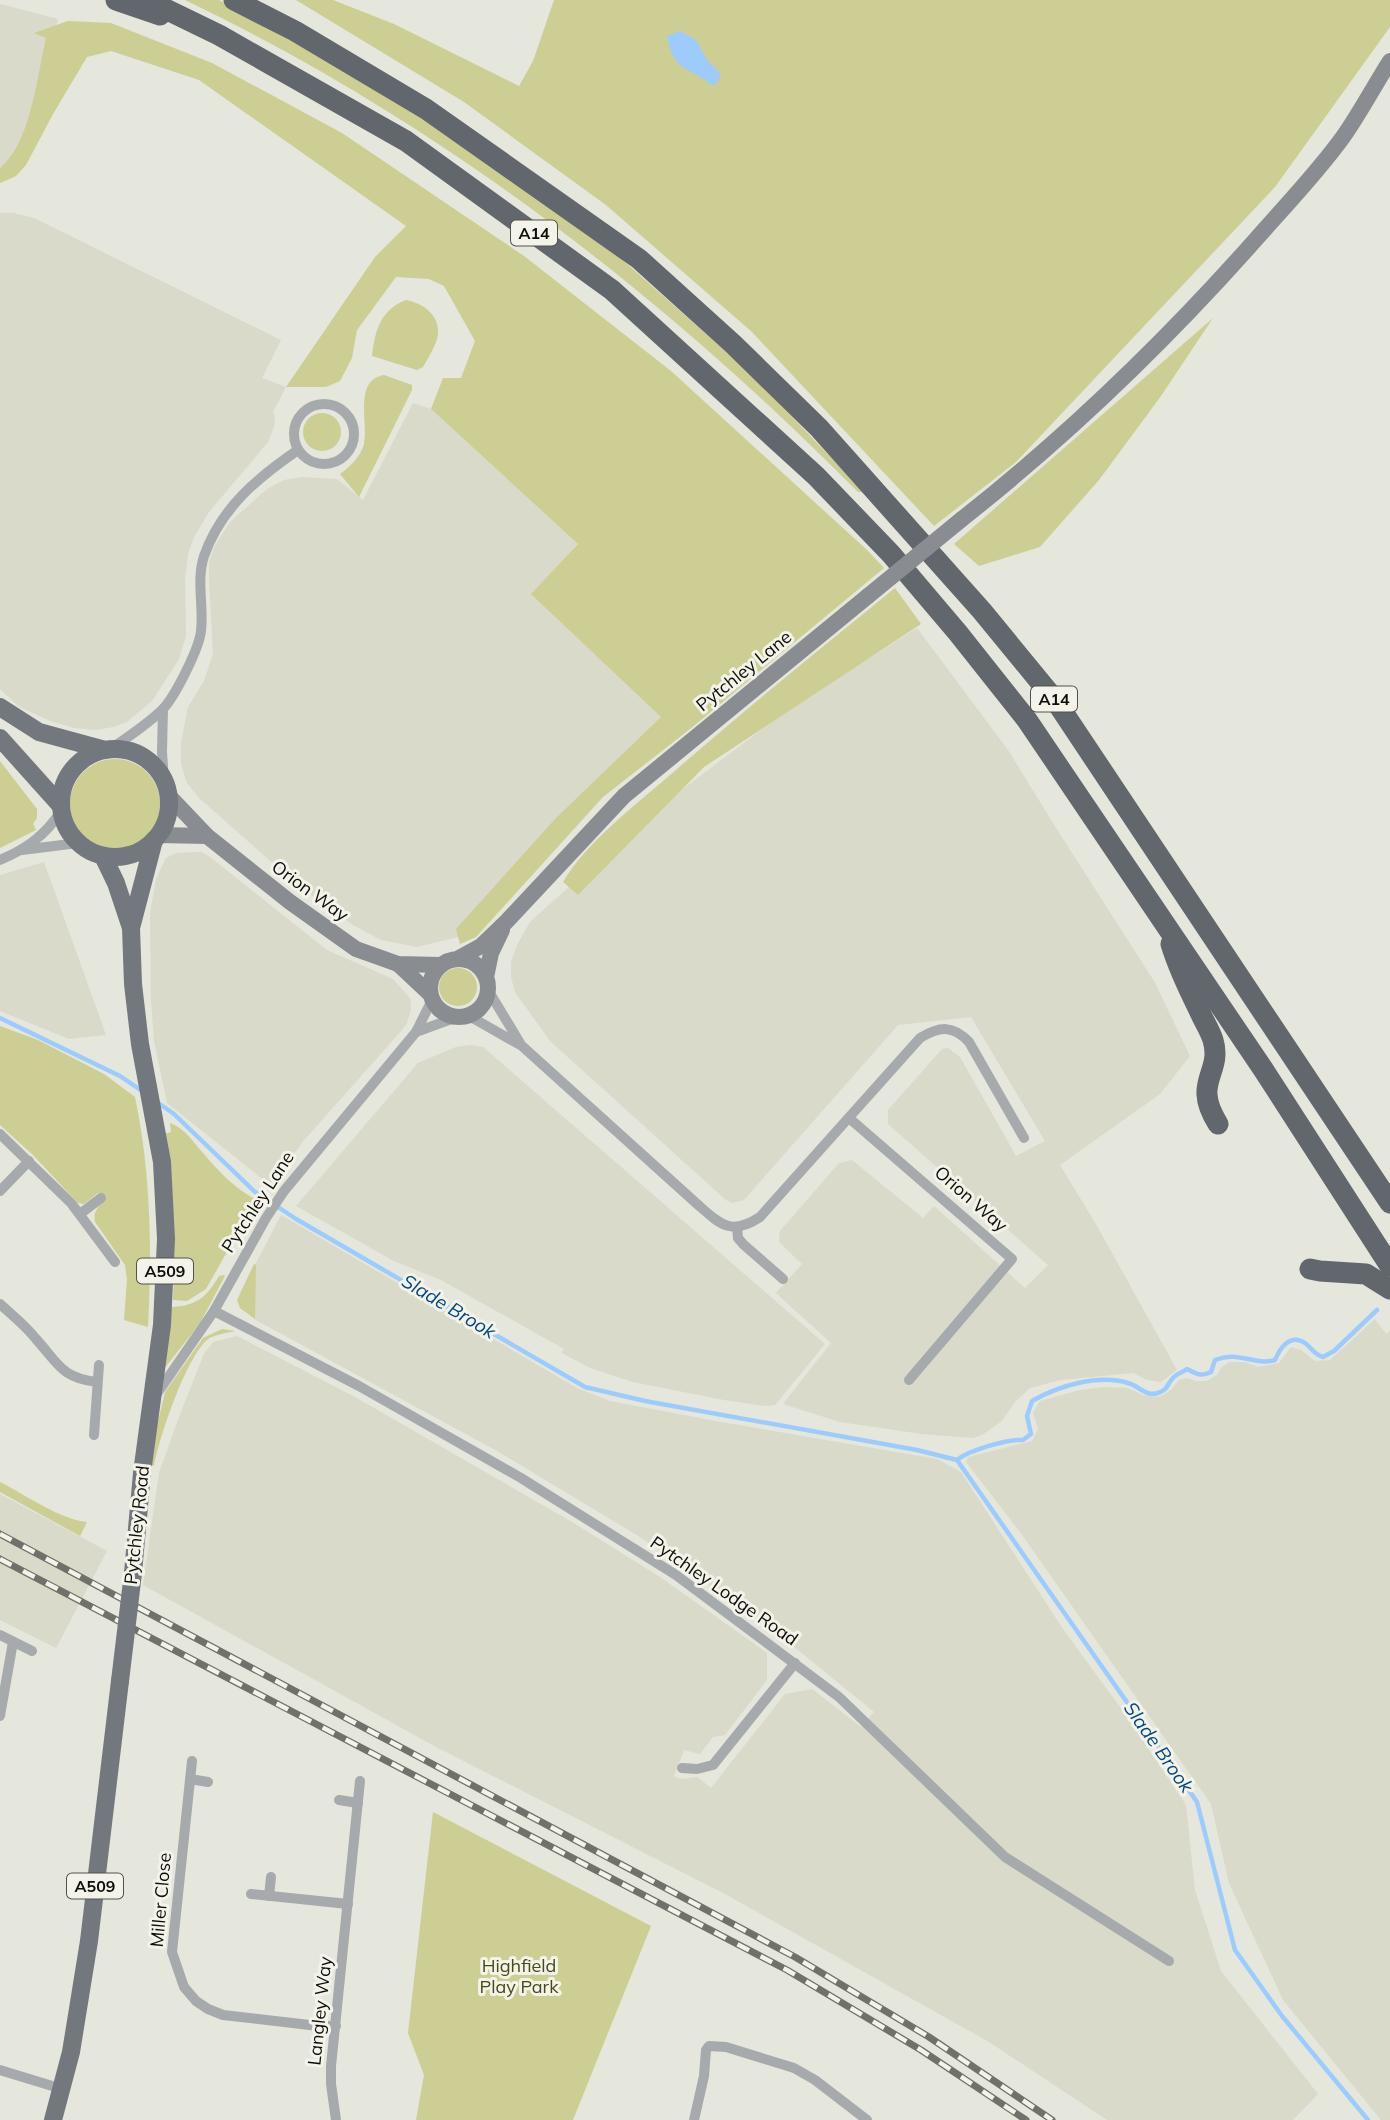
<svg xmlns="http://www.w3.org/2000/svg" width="1390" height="2120" font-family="Mulish,sans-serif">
  <rect width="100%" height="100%" fill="#e5e6dc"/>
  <!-- built -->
  <g fill="#d9dac9">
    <polygon points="0,4 58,19 30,143 11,178 0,183"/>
    <polygon points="0,213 14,213 34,218 281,340 262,378 286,387 273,412 275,417 274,427 268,442 209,512 194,537 188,554 185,580 186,636 179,659 152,701 127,722 113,727 96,730 74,728 50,721 18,706 0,689"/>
    <polygon points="413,403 431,409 578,544 532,594 662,717 458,937 417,947 381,940 353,925 300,887 199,798 187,783 181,764 181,743 188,707 204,681 213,654 209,578 209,561 214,547 230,522 267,489 284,480 302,477 337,479 363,500"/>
    <polygon points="917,628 1008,750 1056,828 1154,981 1190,1056 1160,1094 1060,1165 1097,1226 1177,1370 1161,1382 1147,1380 1133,1373 1061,1380 1030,1388 1015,1402 1002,1421 982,1435 973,1438 922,1434 840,1422 783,1404 831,1343 776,1293 802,1264 779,1242 780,1231 839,1163 852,1160 923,1218 934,1206 1025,1288 1048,1265 888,1124 888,1110 942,1049 948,1048 960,1057 1016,1156 1045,1141 971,1017 898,1025 744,1200 732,1203 726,1200 550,1041 515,992 511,977 511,962 517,945 530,922 650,814 786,711"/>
    <polygon points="201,852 210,857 327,950 393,979 410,998 411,1009 407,1023 402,1030 305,1139 270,1185 167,1103 154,1041 151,1000 150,913 156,879 166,858 177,853"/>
    <polygon points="44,862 106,1035 69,1039 0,1011 0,875"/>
    <polygon points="470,1045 483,1047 825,1344 775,1405 766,1406 724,1400 633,1382 590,1368 562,1353 564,1349 441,1280 394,1261 296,1206 418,1063 456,1047"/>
    <polygon points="281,1215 577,1388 610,1401 721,1422 937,1459 961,1472 1063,1629 1128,1718 1186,1805 1195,1890 1221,1971 1318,2094 1293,2120 1107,2120 989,2042 725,1894 436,1747 143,1585 159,1473 179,1417 204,1354 213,1342 237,1336 355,1397 572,1522 660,1577 767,1653 767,1680 725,1735 713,1737 700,1754 684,1750 674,1776 681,1779 697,1777 711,1788 785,1694 812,1689 861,1727 874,1712 770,1627 640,1537 499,1452 254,1319 255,1265"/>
    <polygon points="1375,1319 1386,1334 1390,1331 1390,2120 1381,2120 1283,2000 1229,1883 1211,1804 1020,1532 966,1462 968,1457 1032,1441 1038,1429 1033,1413 1040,1401 1080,1390 1106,1387 1128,1388 1143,1395 1159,1397 1171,1390 1179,1380 1187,1378 1196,1381 1206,1381 1217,1375 1221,1368 1229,1362 1245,1362 1258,1367 1279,1363 1291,1347 1301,1350 1315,1361 1330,1360"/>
    <polygon points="0,1494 107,1551 56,1648 0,1620"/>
  </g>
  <!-- green -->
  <g fill="#ccce94">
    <path d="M185,0H219L275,29L412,110L608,247L749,372L864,492H858C662,294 438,121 185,0Z"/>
    <polygon points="296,0 333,0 394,24 519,86 533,61 554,0 1390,0 1390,27 1275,187 1016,462 934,526 752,332 606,205 464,102"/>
    <path d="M68,21L111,23L212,63L342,133L524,256L671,371L867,550L884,568L690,729L603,797L476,937L460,944L456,929L556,818L661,717L531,594L578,544L431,409L443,378H461L475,341L444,286L429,279L396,277L357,330L352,358L340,381L326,387H286L375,257L406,226L199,80L111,51L87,57L53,114L26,165L16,176L0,183V168C31,143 37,76 46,38L34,33Z"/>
    <path d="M406,300C423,303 440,315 438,335C436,346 428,358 423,367L417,370L372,356C375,331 380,310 406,300Z"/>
    <polygon points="1213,318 1161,396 1099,480 1040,547 979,566 954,544"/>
    <path d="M384,375L412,385V390L359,497L340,474C350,467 361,456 364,444C369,424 353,380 384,375Z"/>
    <circle cx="322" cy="432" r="19"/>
    <path d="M895,588L921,624L704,767L578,895L563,882C586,843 634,806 669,776C743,711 819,650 895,588Z"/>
    <circle cx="115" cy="804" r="45"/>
    <polygon points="0,761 37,809 37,818 33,824 36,830 0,848"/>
    <circle cx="458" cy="987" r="19"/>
    <path d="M0,1026L38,1040L104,1074L135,1097C151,1173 152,1250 148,1327L124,1320L127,1279L125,1265L95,1222C93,1212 97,1208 104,1201L98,1193L84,1204L78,1203L33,1155L0,1125Z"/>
    <path d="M170,1123C186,1129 192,1141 203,1153C219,1172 237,1191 259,1201L245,1220L206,1289L187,1301L173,1300C176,1244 170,1189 164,1134L171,1132Z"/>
    <polygon points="254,1264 256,1265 255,1319 240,1308 237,1300"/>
    <path d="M223,1275L225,1276L200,1323L164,1369L171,1307C196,1306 206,1298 219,1276Z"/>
    <path d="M222,1329L235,1331C227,1333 214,1335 208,1339C186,1357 159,1438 154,1466L152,1465L156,1430L165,1392L203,1338Z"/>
    <path d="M0,1482C24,1494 61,1520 87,1522L80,1536L0,1492Z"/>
    <polygon points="433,1812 651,1926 573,2120 416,2120 424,2075 408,2033"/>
  </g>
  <!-- water -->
  <path fill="#9ecbfd" d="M680,31L696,40L707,60L720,73L719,80L713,86C687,65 674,73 667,36Z"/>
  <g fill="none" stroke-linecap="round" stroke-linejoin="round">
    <!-- stream -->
    <g stroke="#9ecbfd" stroke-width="4.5">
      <polyline points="0,1018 120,1076 142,1091"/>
      <path d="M157,1102L174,1114L254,1191L296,1219L585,1387L645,1401L917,1450L957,1460C969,1450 1008,1439 1023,1440L1031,1434L1027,1416L1032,1401C1058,1386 1098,1374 1128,1383C1139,1386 1146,1397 1158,1393C1168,1390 1167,1384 1173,1378C1176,1374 1183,1372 1187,1369C1196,1374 1201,1377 1211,1372L1215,1360C1239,1350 1253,1366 1275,1360C1280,1348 1290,1333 1305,1343C1313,1349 1313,1354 1323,1357L1334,1351L1377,1310"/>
      <polyline points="957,1460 1197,1802 1235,1950 1282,2016 1368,2120"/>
    </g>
    <!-- street -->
    <g stroke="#a7aaad" stroke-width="10">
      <circle cx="324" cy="434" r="30"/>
      <polyline points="163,709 162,752 164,780"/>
      <path d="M109,750C127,738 145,726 161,711C174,699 199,649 201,631C204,606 196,581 204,556C221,508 257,478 298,450"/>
      <polyline points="22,850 78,843"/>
      <path d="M0,860C26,849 46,835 61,811"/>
      <polyline points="488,990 520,1043"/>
      <path d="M469,1016L522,1046L696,1203C719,1223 730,1237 760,1217L920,1038C940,1026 953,1025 969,1042L1024,1138"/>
      <polyline points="416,1032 457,1017"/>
      <polyline points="849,1118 1012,1259 909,1380"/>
      <polyline points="0,1134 71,1203 115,1262"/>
      <polyline points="0,1191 29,1161"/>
      <polyline points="80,1214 101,1198"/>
      <polyline points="737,1227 738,1238 743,1244 783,1279"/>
      <path d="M0,1304C12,1315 26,1326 36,1339C58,1363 61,1378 97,1382"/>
      <polyline points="214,1311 359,1386 521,1478 676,1575 839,1697 1005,1857 1169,1961"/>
      <polyline points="156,1395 214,1311 266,1218 284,1191 416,1032 432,1000"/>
      <polyline points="94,1435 99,1365"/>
      <polyline points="0,1635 32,1651"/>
      <polyline points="0,1716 13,1642"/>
      <polyline points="192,1761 172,1952 184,1987 196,2001 208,2009 223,2015 318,2026 336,2026"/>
      <polyline points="682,1768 697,1769 713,1765 795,1663"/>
      <polyline points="190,1779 208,1782"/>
      <polyline points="339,1800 358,1803"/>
      <polyline points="251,1894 348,1904"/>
      <polyline points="269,1896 271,1877"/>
      <polyline points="0,2070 62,2089"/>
      <polyline points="336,2120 331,2084 331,2066 360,1781"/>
      <polyline points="694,2120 704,2076 706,2050 709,2046 726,2047 794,2068 815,2080 867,2120"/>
    </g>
    <!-- secondary -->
    <g stroke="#898d92" stroke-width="16">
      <path d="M962,519C1071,433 1165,342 1257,238C1286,205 1317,173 1343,137C1360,113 1374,86 1390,61"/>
      <polyline points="169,796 207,836 290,902 356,949 398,964 440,965"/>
      <polyline points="158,835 207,836"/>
      <polyline points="459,958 481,946 506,922 624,796 868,596"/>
      <circle cx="459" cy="988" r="29"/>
      <polyline points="398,964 430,994"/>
      <polyline points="486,977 491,953 502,930"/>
    </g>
    <!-- primary -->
    <g stroke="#73787e" stroke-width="18">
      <polyline points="0,707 39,732 105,750"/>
      <polyline points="0,738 61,806"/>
      <circle cx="115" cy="803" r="54"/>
      <polyline points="103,856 116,883 131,928"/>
      <polyline points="133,1573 142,1473 162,1325 166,1239 162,1162 140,1044 133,984 131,928 154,840"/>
      <polyline points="53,2120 71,2052 89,1941 120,1681"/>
    </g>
    <!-- highway -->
    <g stroke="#61676d" stroke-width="21">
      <polyline points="116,0 160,15"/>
      <polyline points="147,0 219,35 406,141 612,290 816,476 891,554 958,633 1027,720 1263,1069 1390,1266"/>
      <polyline points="234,0 295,31 426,109 639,259 733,344 819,428 982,611 1055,700 1390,1203"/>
      <path d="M1171,944C1178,967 1188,988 1199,1010C1203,1020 1210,1030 1213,1040C1223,1074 1191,1081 1218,1124"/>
      <polyline points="1310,1269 1320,1271 1366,1274 1390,1289"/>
    </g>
    <!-- rail casing -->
    <g stroke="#70716a" stroke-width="7">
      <g id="rail">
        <polyline points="0,1534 795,1957 929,2037 1052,2120"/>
        <polyline points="0,1559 787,1970 921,2050 1026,2120"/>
      </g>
    </g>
    <!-- rail -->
    <use href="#rail" stroke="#f3f3e9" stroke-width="4.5" stroke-dasharray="13" stroke-linecap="butt"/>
    <!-- secondary-bridge -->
    <polyline stroke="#898d92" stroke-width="16" points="868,596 962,519"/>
    <!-- primary-bridge -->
    <polyline stroke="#73787e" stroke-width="18" points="120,1681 133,1573"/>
  </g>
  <g text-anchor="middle" stroke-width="6" stroke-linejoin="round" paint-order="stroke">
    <!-- shield labels -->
    <g fill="#f3f3e9" stroke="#52524d" stroke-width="2">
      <rect x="511" y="220.5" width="46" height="25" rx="5"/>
      <rect x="1031" y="686.5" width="46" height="25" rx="5"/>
      <rect x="137" y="1258.5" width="56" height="25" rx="5"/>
      <rect x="67" y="1873.5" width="56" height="25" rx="5"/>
    </g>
    <g font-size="16" font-weight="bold" fill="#0d0d0a">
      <text x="534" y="239">A14</text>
      <text x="1054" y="705">A14</text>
      <text x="165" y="1277">A509</text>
      <text x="95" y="1892">A509</text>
    </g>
    <!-- street labels -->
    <g font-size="18" fill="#0d0d0a" stroke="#f3f3e9">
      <text transform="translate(744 671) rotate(-39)" y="6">Pytchley Lane</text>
      <text transform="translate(310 891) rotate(36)" y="6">Orion Way</text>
      <text transform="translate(971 1199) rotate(41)" y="6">Orion Way</text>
      <text transform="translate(258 1202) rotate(-57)" y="6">Pytchley Lane</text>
      <text transform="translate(137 1525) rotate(-84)" y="6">Pytchley Road</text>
      <text transform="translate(724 1591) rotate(35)" y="6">Pytchley Lodge Road</text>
      <text transform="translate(161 1900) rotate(-85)" y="6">Miller Close</text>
      <text transform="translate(320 2011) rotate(-84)" y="6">Langley Way</text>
    </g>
    <!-- park labels -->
    <g font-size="18" fill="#494918" stroke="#f3f3e9">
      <text x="519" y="1972">Highfield<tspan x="519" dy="21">Play Park</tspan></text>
    </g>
    <!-- water labels -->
    <g font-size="19" font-style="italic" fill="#024781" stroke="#f3f3e9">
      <text transform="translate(449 1306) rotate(31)" y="7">Slade Brook</text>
      <text transform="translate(1159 1747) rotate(55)" y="7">Slade Brook</text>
    </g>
  </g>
</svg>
